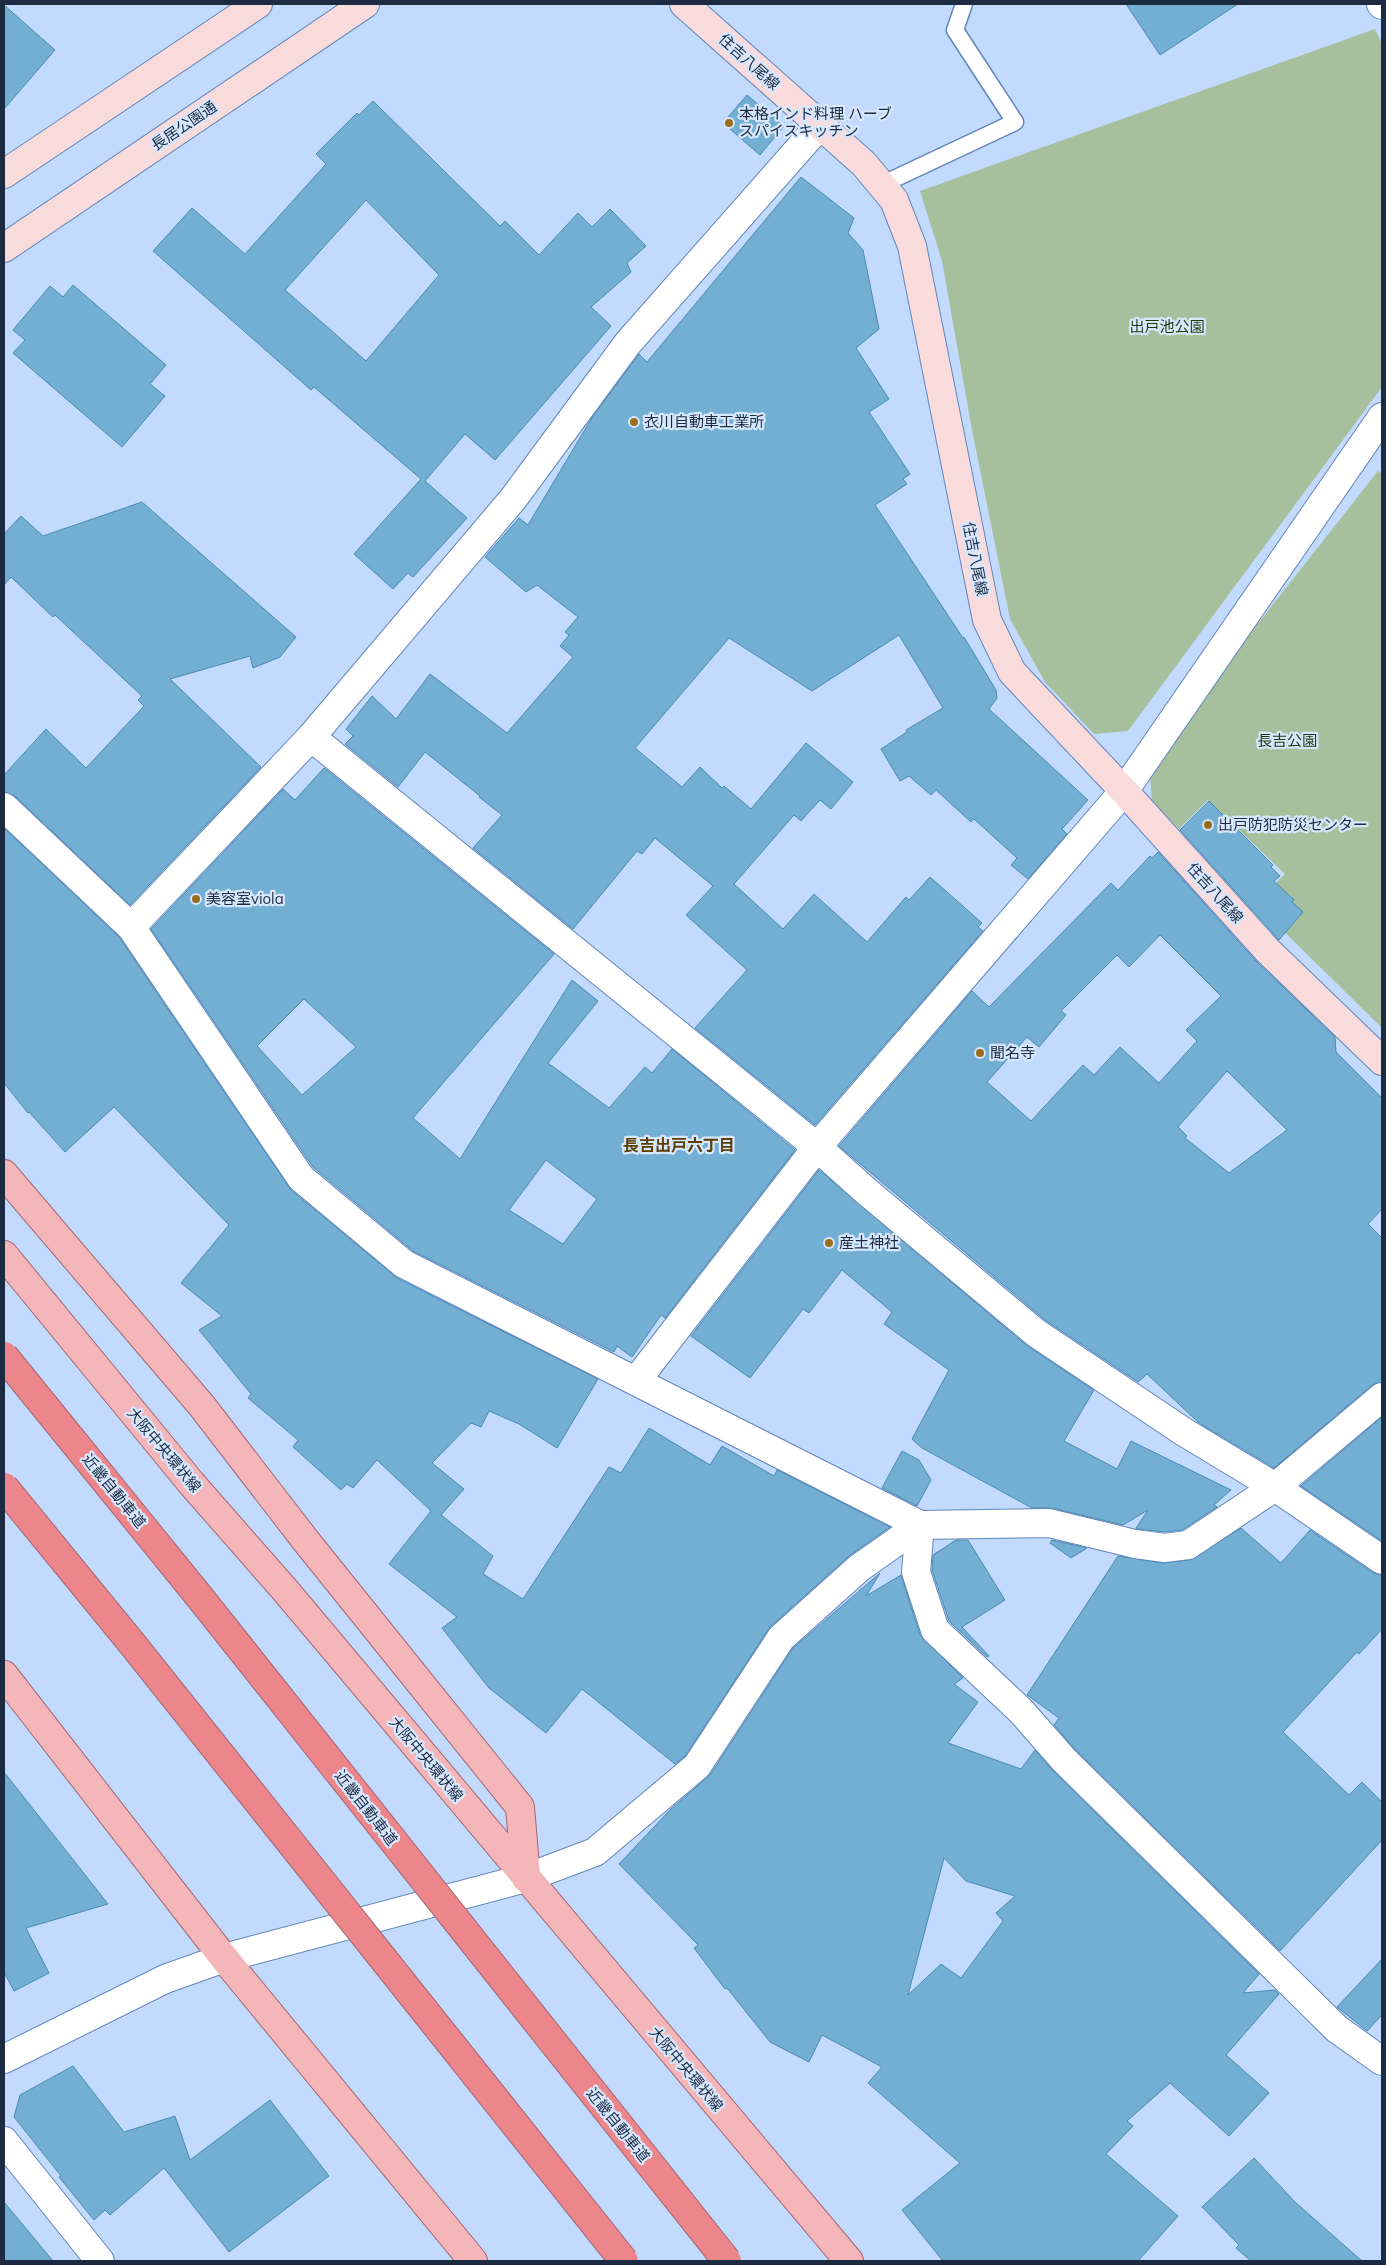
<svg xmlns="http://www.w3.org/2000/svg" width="1386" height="2265" font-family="Mulish,'Noto Sans JP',sans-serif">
  <rect width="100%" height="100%" fill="#c2dafd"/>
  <!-- green -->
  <g fill="#a6c09d">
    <polygon points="1375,29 1382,44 1382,387 1128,731 1094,734 1045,682 1010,619 972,430 942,261 920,191"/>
    <polygon points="1378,471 1382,473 1382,1028 1256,904 1285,874 1208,800 1179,829 1152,803 1149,762"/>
  </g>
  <!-- building -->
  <g fill="#73aed3" stroke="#498bb4" fill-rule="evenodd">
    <polygon points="1126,4 1238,4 1160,55"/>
    <polygon points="4,5 55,50 4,109"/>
    <polygon points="747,95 784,126 760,155 723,123"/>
    <path d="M373,101L500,226L505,221L539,255L578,213L592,227L610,209L646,246L627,263L631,272L591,307L611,326L495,460L465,434L425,481L467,518L413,577L408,573L393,589L354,554L421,479L314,387L311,390L153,251L192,208L245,254L326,164L316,154L357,113L359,115ZM366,200L439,275L366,361L285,290Z"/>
    <polygon points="801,177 854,218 848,233 863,250 879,329 856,348 889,399 869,412 910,474 903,479 907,484 875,505 963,638 964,637 996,690 997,698 989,709 1088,800 1062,829 1067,834 1028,879 1011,865 1017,858 974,819 971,822 936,790 931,795 909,776 900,781 881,749 907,732 906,730 943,708 899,635 812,691 729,638 635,748 682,787 700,767 722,788 724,786 751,809 806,743 853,782 831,809 820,800 801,821 794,815 734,884 783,929 814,894 867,942 906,897 909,900 930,877 982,923 978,927 983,931 815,1125 695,1028 747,970 686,915 713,886 655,838 642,854 637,851 573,929 473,848 502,815 479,797 480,796 425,752 398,787 345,744 353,736 346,729 372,696 396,719 430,674 507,733 573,657 560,646 569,635 565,632 578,617 537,585 526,592 485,557 519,518 528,525 593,416 639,354 647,362"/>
    <polygon points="73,285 166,365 150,384 165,396 122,447 13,353 25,340 13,330 50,286 63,297"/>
    <polygon points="142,502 296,637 280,657 253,668 250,656 170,679 261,767 130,905 15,796 4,792 4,775 46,729 86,768 144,706 138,700 142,696 55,615 53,617 11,577 4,585 4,534 21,516 43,536"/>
    <path d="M324,768L554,954L413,1118L460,1159L572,980L598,1001L548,1063L609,1108L645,1067L652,1073L672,1049L795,1150L665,1318L661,1315L632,1357L617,1346L614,1352L413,1251L313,1167L151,929L283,789L295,800ZM304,999L356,1047L302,1095L257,1046ZM546,1160L597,1199L563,1244L509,1210Z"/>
    <polygon points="1209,801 1273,865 1271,867 1280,876 1274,881 1294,900 1292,902 1303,912 1279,940 1180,830"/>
    <polygon points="4,828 119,937 291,1190 397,1278 598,1379 557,1448 519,1424 489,1411 481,1427 471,1423 432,1463 464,1489 441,1515 493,1556 483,1574 523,1599 609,1467 621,1473 649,1428 710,1465 722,1446 774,1476 777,1470 890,1527 849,1556 770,1627 685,1756 675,1764 582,1689 546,1733 489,1688 442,1628 457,1617 389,1564 431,1511 377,1460 353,1488 347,1484 341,1490 293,1447 298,1440 248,1398 251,1394 199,1330 222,1316 181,1283 229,1225 114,1107 65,1152 29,1112 28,1113 4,1083"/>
    <path d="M1158,852L1255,960L1335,1037L1336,1052L1382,1098V1209L1368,1224L1382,1238V1382L1372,1385L1274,1468L1199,1423L1147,1374L1138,1382L1045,1320L839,1146L972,991L989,1007L1111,883L1118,890L1150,856L1152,858ZM1160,935L1221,996L1186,1030L1197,1041L1159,1083L1120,1047L1094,1075L1083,1065L1031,1121L987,1082L1027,1037L1039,1047L1066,1015L1061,1011L1117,955L1129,967ZM1227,1071L1287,1130L1229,1173L1185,1138L1187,1136L1178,1127Z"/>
    <polygon points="819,1170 1026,1345 1094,1390 1064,1441 1117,1469 1131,1441 1231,1490 1214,1505 1217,1507 1182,1530 1165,1532 1138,1529 1136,1528 1148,1510 1123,1525 1052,1508 1032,1508 922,1448 912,1439 949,1370 884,1324 892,1312 842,1270 809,1313 803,1309 750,1378 691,1336"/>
    <polygon points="1382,1417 1382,1541 1301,1486"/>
    <polygon points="902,1451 919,1460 931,1480 917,1506 882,1488"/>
    <polygon points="1241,1528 1281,1563 1310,1530 1373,1573 1382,1575 1382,1629 1359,1654 1357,1652 1283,1732 1349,1795 1362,1782 1382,1802 1382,1840 1280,1951 1075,1749 1054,1725 1059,1718 1027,1695 1118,1556 1163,1563 1190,1560"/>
    <polygon points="956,1540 968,1540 1005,1600 962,1627 989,1656 987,1657 949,1621 932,1570 933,1555"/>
    <polygon points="1052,1540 1087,1548 1071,1558 1050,1543"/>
    <path d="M880,1573L866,1596L901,1575L920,1635L963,1678L954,1684L978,1702L948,1743L1021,1769L1035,1750L1053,1771L1259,1974L1243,1993L1275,1990L1279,1994L1226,2055L1269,2093L1229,2136L1170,2083L1127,2121L1133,2126L1106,2154L1178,2216L1138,2261H943L902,2210L960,2163L868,2083L882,2067L822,2035L809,2062L770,2042L727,1988L725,1989L694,1948L698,1945L619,1864L671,1809L710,1775L793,1648ZM944,1858L966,1881L1015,1896L996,1913L1003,1921L961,1978L941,1964L908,1995Z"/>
    <polygon points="4,1772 108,1904 26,1928 49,1973 14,1991 4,1972"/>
    <polygon points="1382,1959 1382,2015 1367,2031 1337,2007"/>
    <polygon points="73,2066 124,2132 175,2116 190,2160 270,2100 329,2176 229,2252 164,2168 110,2215 105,2210 94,2220 59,2177 61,2176 14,2117 20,2095"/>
    <polygon points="1254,2158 1295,2202 1362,2261 1251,2261 1236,2248 1239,2245 1202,2207"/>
    <polygon points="4,2202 53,2261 4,2261"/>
  </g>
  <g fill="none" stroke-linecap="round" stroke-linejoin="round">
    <!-- service casing -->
    <g stroke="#6186bb" stroke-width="19">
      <polyline id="service" points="881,185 1015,122 955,30 964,4"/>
    </g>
    <!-- minor casing -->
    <g stroke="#6186bb" stroke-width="30">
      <g id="minor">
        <polyline points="1381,4 1382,5"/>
        <polyline points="311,737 817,1147 866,1191 1036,1333 1184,1432 1275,1487 1382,1560"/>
        <polyline points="4,807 131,927 301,1178 404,1264 920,1525 1049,1523 1135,1544 1165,1548 1188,1545 1275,1487 1382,1397"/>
        <polyline points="131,927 311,737 513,499 628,343 820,125"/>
        <polyline points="636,1381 817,1147 1124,791 1382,417"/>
        <polyline points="920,1525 916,1572 935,1630 1021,1711 1064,1760 1337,2029 1382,2061"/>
        <polyline points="526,1878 595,1852 697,1766 781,1638 859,1568 920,1525"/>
        <polyline points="4,2141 100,2261"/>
      </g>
    </g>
    <!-- tertiary casing -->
    <g stroke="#6186bb" stroke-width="30">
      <polyline id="tertiary" points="4,2059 165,1979 224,1958 526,1878"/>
    </g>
    <!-- secondary casing -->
    <g stroke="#6186bb" stroke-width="30">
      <g id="secondary">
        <polyline points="684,4 864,164 894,200 912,246 987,620 1012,672 1124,791 1267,950 1382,1061"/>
        <polyline points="4,174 258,4"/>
        <polyline points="4,248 365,4"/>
      </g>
    </g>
    <!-- primary casing -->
    <g stroke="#a36671" stroke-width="30">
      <g id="primary">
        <polyline points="4,1174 202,1406 306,1541 520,1807 526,1878"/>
        <polyline points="4,1255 192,1484 285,1590 849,2261"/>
        <polyline points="4,1675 224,1958 473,2261"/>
      </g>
    </g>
    <!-- service -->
    <use href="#service" stroke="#fff" stroke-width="16"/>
    <!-- minor -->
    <use href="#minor" stroke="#fff" stroke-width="28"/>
    <!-- tertiary -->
    <use href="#tertiary" stroke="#fff" stroke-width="28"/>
    <!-- secondary -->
    <use href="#secondary" stroke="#f9dbdc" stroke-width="28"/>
    <!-- primary -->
    <use href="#primary" stroke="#f4b6b9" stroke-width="28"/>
    <!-- motorway-bridge casing -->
    <g stroke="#a36671" stroke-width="30" stroke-linecap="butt">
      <g id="motorway-bridge">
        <polyline points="4,1356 202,1600 727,2261"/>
        <polyline points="4,1487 134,1646 624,2261"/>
      </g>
    </g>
    <!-- motorway-bridge -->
    <use href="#motorway-bridge" stroke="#ec868b" stroke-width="28"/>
  </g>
  <!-- markers -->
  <g fill="#996d1b" stroke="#d6e7fe" stroke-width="2">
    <circle cx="729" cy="123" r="5"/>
    <circle cx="634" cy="422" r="5"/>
    <circle cx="1208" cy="825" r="5"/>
    <circle cx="196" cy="899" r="5"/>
    <circle cx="980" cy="1053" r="5"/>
    <circle cx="829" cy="1243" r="5"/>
  </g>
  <g text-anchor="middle" stroke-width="4.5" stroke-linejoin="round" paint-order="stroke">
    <!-- street labels -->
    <g font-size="15" fill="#1c2b41" stroke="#d6e7fe">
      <text transform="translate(749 62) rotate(42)" y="5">住吉八尾線</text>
      <text transform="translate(184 126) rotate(-34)" y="5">長居公園通</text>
      <text transform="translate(975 559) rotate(79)" y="5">住吉八尾線</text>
      <text transform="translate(1215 893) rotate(48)" y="5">住吉八尾線</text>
      <text transform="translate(164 1450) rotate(50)" y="5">大阪中央環状線</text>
      <text transform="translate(114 1491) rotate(51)" y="5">近畿自動車道</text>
      <text transform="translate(426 1759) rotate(50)" y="5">大阪中央環状線</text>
      <text transform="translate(366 1808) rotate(52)" y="5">近畿自動車道</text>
      <text transform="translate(686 2069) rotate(50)" y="5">大阪中央環状線</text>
      <text transform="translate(618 2125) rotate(51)" y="5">近畿自動車道</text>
    </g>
    <!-- poi labels -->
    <g font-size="15" fill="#1c2b41" stroke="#d6e7fe" text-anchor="start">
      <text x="739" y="119">本格インド料理 ハーブ<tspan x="739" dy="17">スパイスキッチン</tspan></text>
      <text x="644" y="427">衣川自動車工業所</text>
      <text x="1218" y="830">出戸防犯防災センター</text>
      <text x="206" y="904">美容室viola</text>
      <text x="990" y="1058">聞名寺</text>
      <text x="839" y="1248">産土神社</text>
    </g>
    <!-- park labels -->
    <g font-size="15" fill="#183b06" stroke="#d6e7fe">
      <text x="1167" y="332">出戸池公園</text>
      <text x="1287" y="746">長吉公園</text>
    </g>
    <!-- neighbourhood labels -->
    <g font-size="16" font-weight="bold" fill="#5c3e02" stroke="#d6e7fe">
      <text x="679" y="1151">長吉出戸六丁目</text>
    </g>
  </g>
  <!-- border -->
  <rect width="1386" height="2265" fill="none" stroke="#1c2b41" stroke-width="10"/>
</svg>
